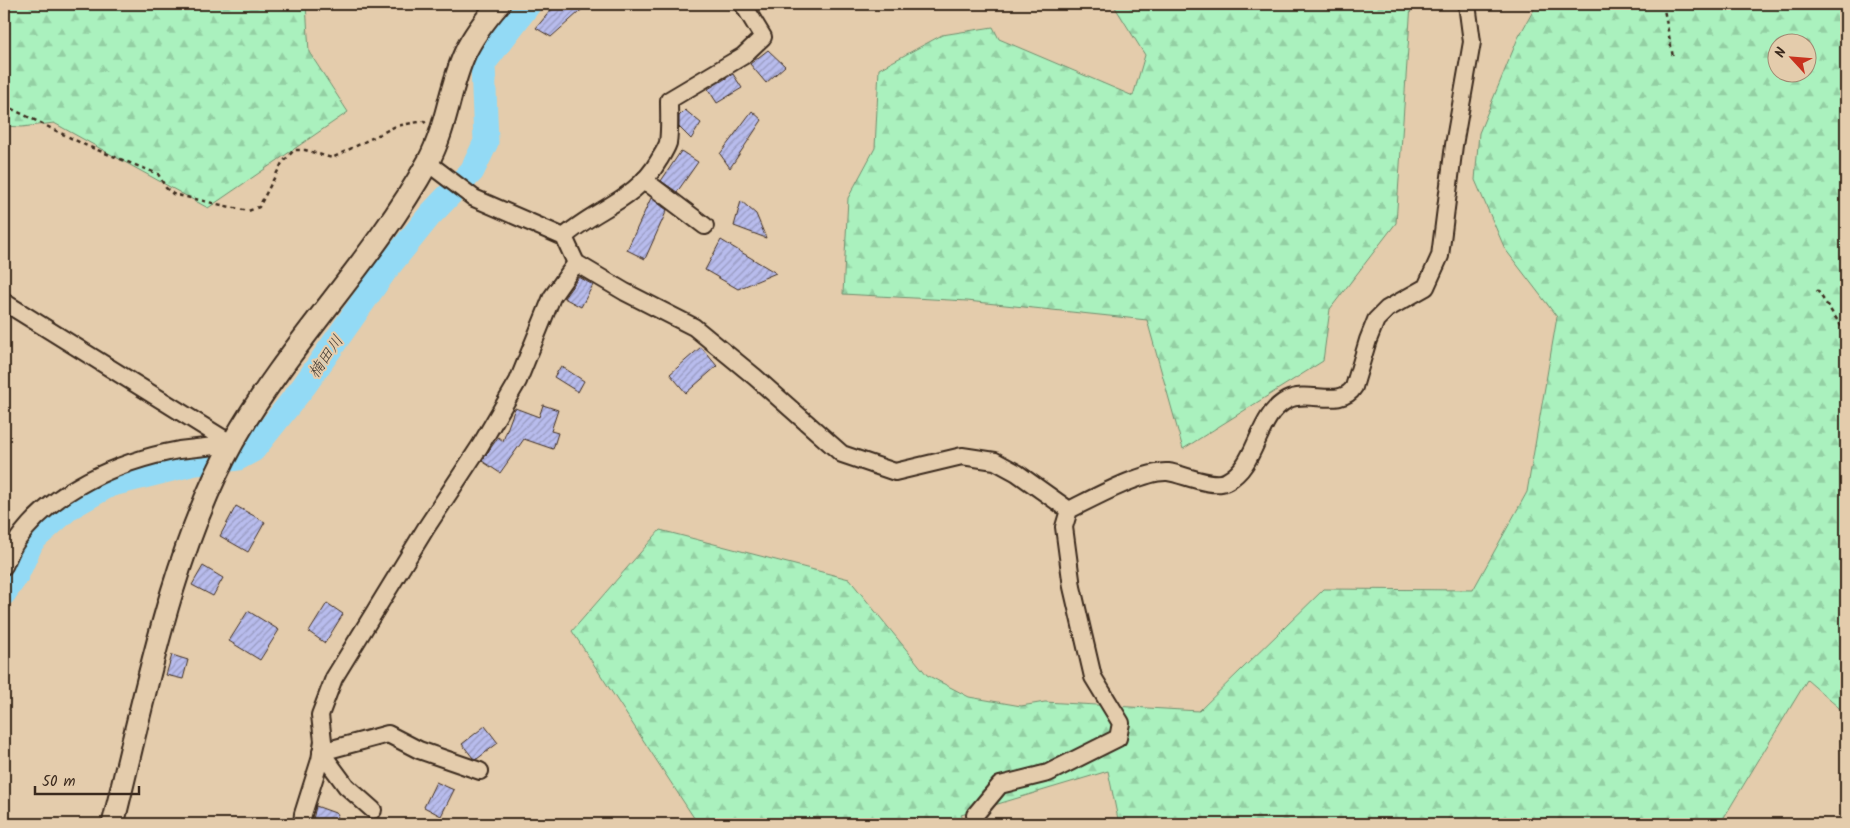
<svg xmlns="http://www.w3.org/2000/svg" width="1850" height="828" font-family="Kalam,'Klee One',sans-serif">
  <defs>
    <pattern id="forest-firs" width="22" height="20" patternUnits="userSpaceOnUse" patternTransform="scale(1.25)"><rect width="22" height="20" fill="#aaf1be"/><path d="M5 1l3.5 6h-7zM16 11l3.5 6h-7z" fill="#93cfa3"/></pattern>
    <pattern id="building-hatch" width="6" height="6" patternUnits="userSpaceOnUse" patternTransform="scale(1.25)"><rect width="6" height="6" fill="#b8bced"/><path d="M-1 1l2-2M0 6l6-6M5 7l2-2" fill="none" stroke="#9799bf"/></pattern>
  </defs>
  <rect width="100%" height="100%" fill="#e4ccac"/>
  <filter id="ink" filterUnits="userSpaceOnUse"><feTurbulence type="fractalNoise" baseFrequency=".02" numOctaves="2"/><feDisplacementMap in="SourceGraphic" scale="10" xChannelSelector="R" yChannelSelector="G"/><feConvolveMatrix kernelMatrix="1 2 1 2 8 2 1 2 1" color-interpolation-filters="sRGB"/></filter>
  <g filter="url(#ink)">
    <!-- forest -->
    <g fill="url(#forest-firs)" stroke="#728e6e" fill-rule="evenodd">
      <polygon points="4,4 306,4 309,52 348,112 208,208 54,123 22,127 4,126"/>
      <polygon points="1113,4 1411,4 1396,223 1330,309 1323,361 1183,449 1147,320 967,301 843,294 848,198 875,148 879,69 942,35 993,27 999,39 1133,96 1145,55"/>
      <path d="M1537,4H1846V714L1807,680L1720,824H1119L1108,771L961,815L966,824H698L572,631L660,530L849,579L927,675L969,697L1021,706L1045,702L1199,711L1324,589L1473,590L1527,492L1557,317L1505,249L1475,180L1479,133L1518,38ZM1778,42H1808V72H1778Z"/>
    </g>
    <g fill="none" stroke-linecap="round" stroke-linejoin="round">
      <!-- river -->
      <polyline stroke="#93daf5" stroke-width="25" points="4,593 16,576 32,541 70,507 109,485 196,463 238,458 253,450 304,386 384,272 430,215 472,171 486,142 483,64 529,4"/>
    </g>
    <!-- building -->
    <g fill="url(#building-hatch)" stroke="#3b2a1e">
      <polygon points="556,4 588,4 551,37 536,28"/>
      <polygon points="768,50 785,66 766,83 750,64"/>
      <polygon points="733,74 742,88 717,103 708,89"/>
      <polygon points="685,110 701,123 691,139 679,127 679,116"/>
      <polygon points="752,111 762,120 730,168 720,154"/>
      <polygon points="681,151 698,162 677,192 661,181"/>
      <polygon points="651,198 667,210 645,259 627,250"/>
      <polygon points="741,201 756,214 766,238 734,226"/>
      <polygon points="721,240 776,273 738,289 705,270"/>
      <polygon points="579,277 593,285 581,307 564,298"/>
      <polygon points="701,347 717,366 686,393 670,374"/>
      <polygon points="561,366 584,381 578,392 554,377"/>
      <polygon points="543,405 558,410 551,431 558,433 553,449 524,439 500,473 482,461 498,437 503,441 515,408 539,417"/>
      <polygon points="236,506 265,522 248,552 220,536"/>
      <polygon points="203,566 223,578 213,596 192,585"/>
      <polygon points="327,603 343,614 325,643 309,632"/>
      <polygon points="248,611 279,630 260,660 229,641"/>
      <polygon points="172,655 188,660 183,679 166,675"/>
      <polygon points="485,726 498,743 477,759 473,758 462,744"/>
      <polygon points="436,782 454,790 441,816 424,807"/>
      <polygon points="316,806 338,814 333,824 312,824"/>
    </g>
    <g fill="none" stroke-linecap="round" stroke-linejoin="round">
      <!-- minor casing -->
      <g stroke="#3b2a1e" stroke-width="20">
        <g id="minor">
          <polyline points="428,163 474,198 564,237 576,263 625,292 694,327 755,377 842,454 895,472 962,456 995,461 1017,473 1069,510"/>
          <polyline points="644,180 705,226"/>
          <path d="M564,237C594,209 637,200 659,160C662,155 666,149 668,143C670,129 669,114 669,100L743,56L763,37L743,4"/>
          <polyline points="4,302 232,444"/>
          <path d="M4,566C8,558 11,549 16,542C51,490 119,461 179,450C197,448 215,446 232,444"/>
          <polyline points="373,810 346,786 321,752 388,734 419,750 480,771"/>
          <polyline points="302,824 303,814 320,760 323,741 320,715 334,678 426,528 480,446 518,381 552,297 576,263"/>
          <path d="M977,824L975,815L1000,785L1048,773L1118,738L1121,723L1093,677L1072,587L1064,527L1069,510C1092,499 1144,470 1168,472C1183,474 1213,489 1227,481C1258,465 1256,416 1287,400C1308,389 1341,409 1354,387L1368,340L1376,320L1387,309L1426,287L1440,256L1454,145L1472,42L1467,4"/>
        </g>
      </g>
      <!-- tertiary casing -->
      <g stroke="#3b2a1e" stroke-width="25">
        <path id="tertiary" d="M113,824C144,701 171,553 233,442C289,343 373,262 428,162C447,127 449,88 465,53C474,34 486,19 499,4"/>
      </g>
      <!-- path -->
      <g stroke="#3b2a1e" stroke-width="2.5" stroke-dasharray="4 4" stroke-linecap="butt">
        <polyline points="1663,4 1673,57"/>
        <polyline points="4,105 85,145 158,174 166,188 173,194 248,211 259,207 282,163 294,150 305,150 332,158 396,126 424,121 426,124"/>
        <polyline points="1817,290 1846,333"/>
      </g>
      <!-- minor -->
      <use href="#minor" stroke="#e4ccac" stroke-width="16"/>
      <!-- tertiary -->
      <use href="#tertiary" stroke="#e4ccac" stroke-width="21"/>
    </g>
  </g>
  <g text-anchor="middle" stroke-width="4" stroke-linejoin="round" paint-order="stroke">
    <!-- water labels -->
    <g font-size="16" font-style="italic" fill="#443c34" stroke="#e4ccac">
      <text transform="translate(325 356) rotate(-55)" y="6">楠田川</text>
    </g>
  </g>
  <!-- margin -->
  <rect width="1850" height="828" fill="none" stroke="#e4ccac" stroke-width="20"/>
  <rect x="10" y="10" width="1830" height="808" fill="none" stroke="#3b2a1e" stroke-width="2" filter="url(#ink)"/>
  <!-- north arrow -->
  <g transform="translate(1792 58) rotate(296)"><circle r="24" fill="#e4ccac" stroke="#a08b73"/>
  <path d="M0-4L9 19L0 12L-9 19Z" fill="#c8321e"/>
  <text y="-8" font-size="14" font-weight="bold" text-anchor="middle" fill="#3b2a1e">N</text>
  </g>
  <!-- scale -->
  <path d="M35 786v8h104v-8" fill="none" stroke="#3b2a1e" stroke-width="2.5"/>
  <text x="42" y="786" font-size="15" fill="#3b2a1e" stroke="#e4ccac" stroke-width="4" paint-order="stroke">50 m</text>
</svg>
